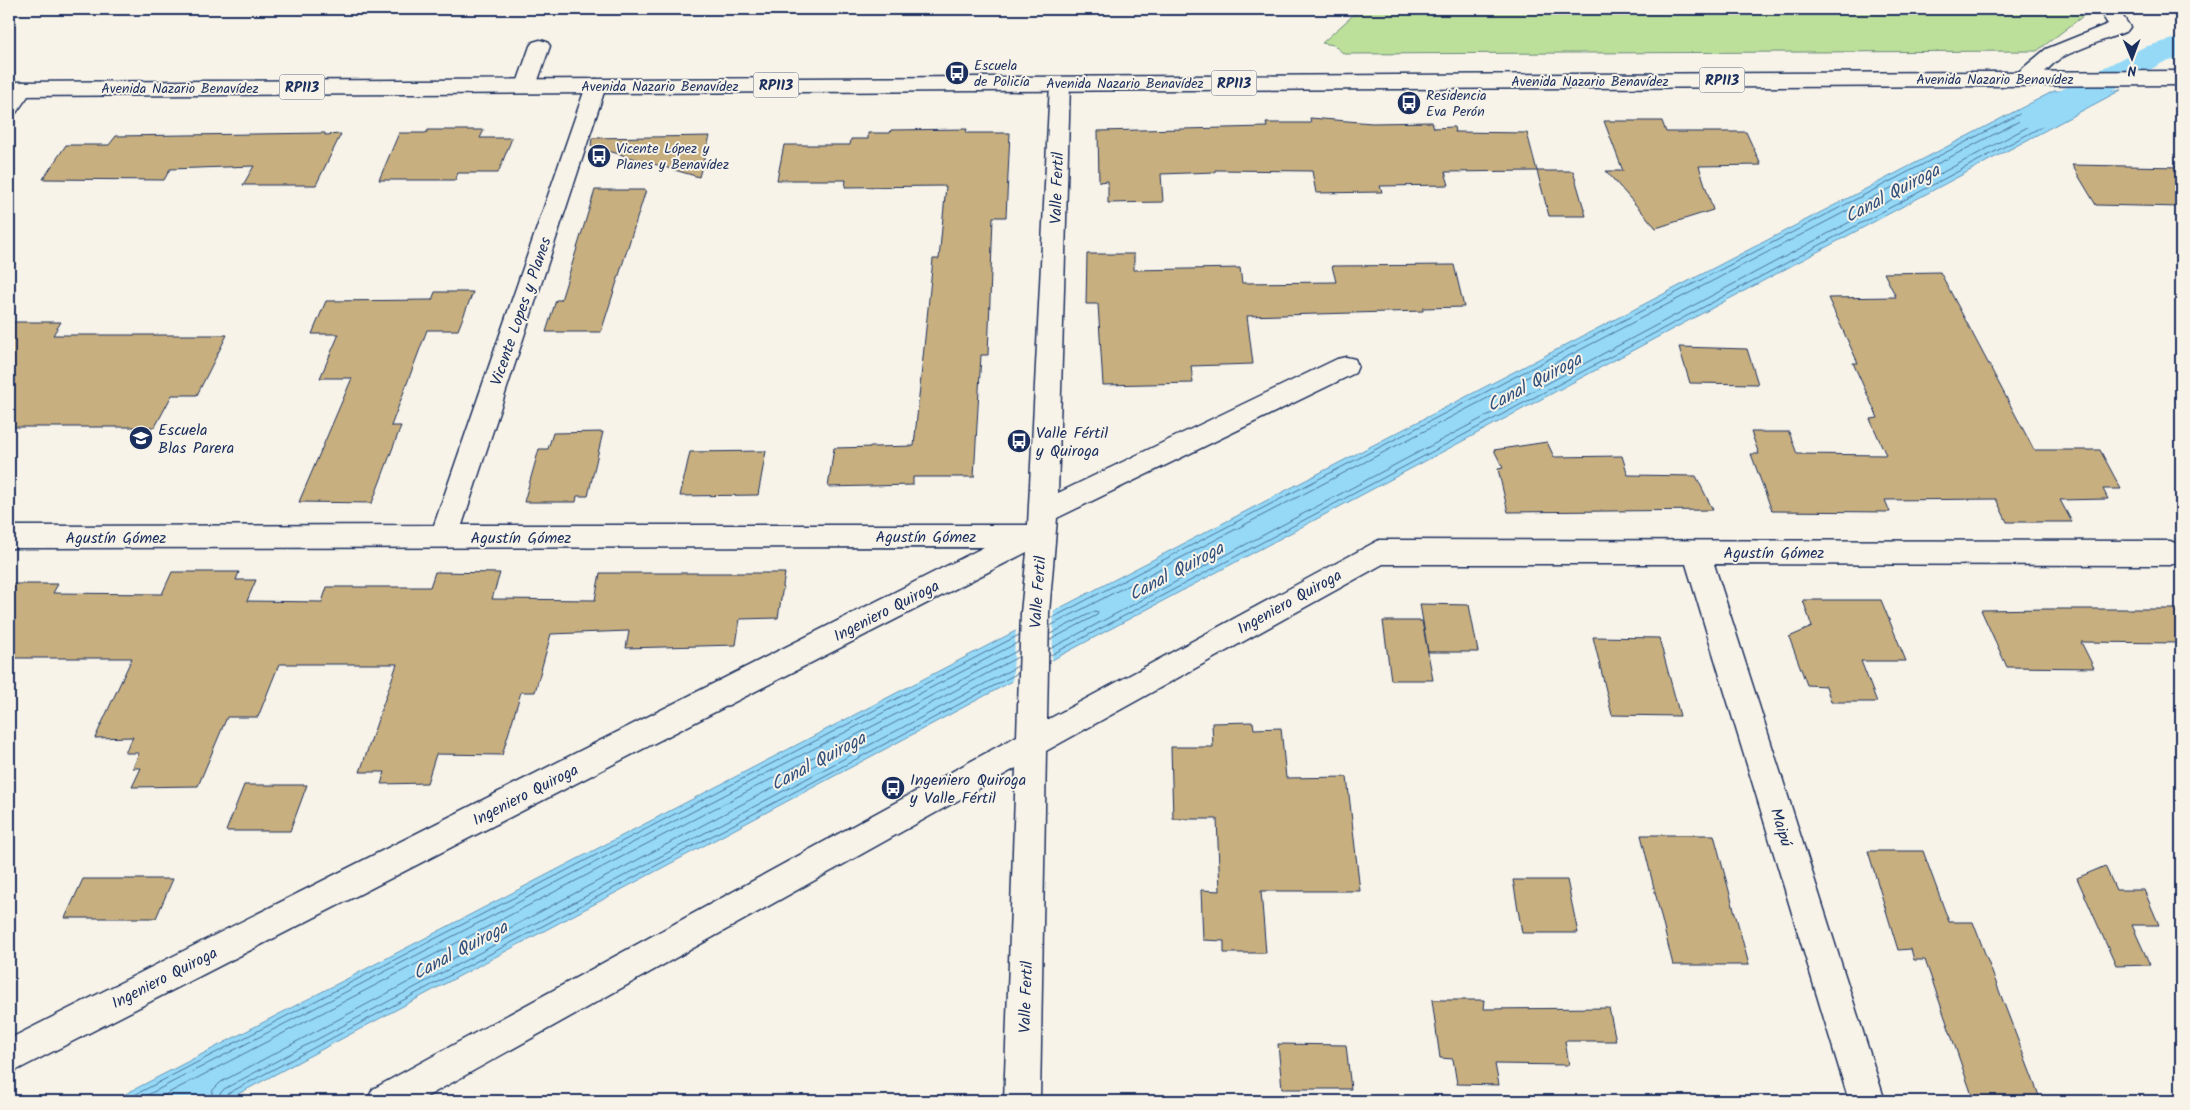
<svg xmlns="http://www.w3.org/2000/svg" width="2190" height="1110" font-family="Kalam,sans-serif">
  <rect width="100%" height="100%" fill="#f7f3e8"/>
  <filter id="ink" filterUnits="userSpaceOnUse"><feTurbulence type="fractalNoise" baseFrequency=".02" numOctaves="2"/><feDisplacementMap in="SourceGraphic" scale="10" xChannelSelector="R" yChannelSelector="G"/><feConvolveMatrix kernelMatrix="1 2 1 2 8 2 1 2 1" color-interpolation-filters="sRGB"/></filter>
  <g filter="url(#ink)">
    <!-- green -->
    <polygon fill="#bce09a" stroke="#6c887c" points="1360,9 2090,9 2091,10 2037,51 1344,54 1334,45 1322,43"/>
    <!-- water -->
    <polygon fill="#95d9f7" stroke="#6495ba" points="2121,90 225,1101 112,1101 2054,91"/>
    <!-- pier -->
    <polygon fill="#f7f3e8" points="1054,608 1052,663 1012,685 1016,628"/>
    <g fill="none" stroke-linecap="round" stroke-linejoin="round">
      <!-- shore -->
      <g stroke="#4c739b" stroke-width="1">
        <polyline points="1050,626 2056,102 2068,103 2067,106 1050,649"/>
        <polyline points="1050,634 1095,611 1098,612 1097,615 1050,640"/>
        <polyline points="1049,656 2092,100 2093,97 2054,96 1050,619"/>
        <polyline points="123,1101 1019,635"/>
        <polyline points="136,1101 1019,642"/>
        <polyline points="153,1101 1019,650"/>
        <polyline points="210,1101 213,1090 221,1082 1018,657"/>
        <polyline points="218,1101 219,1095 224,1089 1018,666"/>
        <polyline points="224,1101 227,1094 1018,673"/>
      </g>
      <!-- canal -->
      <polygon fill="#95d9f7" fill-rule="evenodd" points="2181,37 2181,57 2166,61 2046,126 2034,129 2022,126 2017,118 2022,110 2144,47"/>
    </g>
    <!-- building -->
    <g fill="#c8af7f" stroke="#1b2f5e">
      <polygon points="1310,118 1372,123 1432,122 1434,128 1454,127 1455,132 1527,133 1537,171 1573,171 1586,216 1549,216 1537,171 1445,172 1449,185 1380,186 1382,192 1316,193 1312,171 1215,170 1215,172 1161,174 1163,202 1108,203 1108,181 1099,182 1098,131 1267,127 1266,123 1311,123"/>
      <polygon points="1604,121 1662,121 1666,132 1746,132 1761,165 1699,166 1713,210 1656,228 1606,171 1623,171"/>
      <polygon points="967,129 966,133 1010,133 1006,217 993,217 988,355 981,355 974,477 913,477 913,485 828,487 834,448 914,446 933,259 939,259 946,186 845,187 846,180 777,180 784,145 850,145 851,139 868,139 868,133 890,133 891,130"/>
      <polygon points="428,130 484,130 480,138 512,138 498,173 458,173 455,180 379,180 399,133 426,133"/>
      <polygon points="325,133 325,135 341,134 316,185 243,185 254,166 170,169 164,180 43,179 66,145 109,145 116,136"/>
      <polygon points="710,136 699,177 591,146 592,138"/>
      <polygon points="2072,165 2181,167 2181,207 2096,205"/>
      <polygon points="595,190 646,190 601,332 546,332 556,300 561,300"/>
      <polygon points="1087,254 1134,254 1134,270 1240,268 1242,283 1336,282 1332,266 1454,265 1464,307 1423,308 1423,311 1247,316 1253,364 1191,366 1193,383 1103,385 1098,304 1086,304"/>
      <polygon points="1940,272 2034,450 2100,450 2121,489 2103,489 2108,499 2060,500 2072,522 2007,522 1996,499 1885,500 1890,512 1772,511 1751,454 1759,454 1751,432 1789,432 1797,454 1886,455 1870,419 1878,418 1853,363 1858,363 1828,298 1896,297 1884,273"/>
      <polygon points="435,292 473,292 458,330 427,330 391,426 401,426 372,503 299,502 352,378 320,378 339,334 312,334 326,301 432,300"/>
      <polygon points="9,322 61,322 53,335 227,335 197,395 172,395 155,427 9,427"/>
      <polygon points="1679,347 1747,349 1758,384 1690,383"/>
      <polygon points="603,432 588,496 577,496 576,502 524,502 539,449 548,449 553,433"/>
      <polygon points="1547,442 1554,457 1622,456 1628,475 1696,476 1713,510 1508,512 1498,469 1503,468 1494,450"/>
      <polygon points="766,451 758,495 680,496 690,452"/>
      <polygon points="172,572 239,572 236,580 256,580 247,601 322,602 327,587 430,587 435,572 500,573 492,599 595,600 600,573 785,573 778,618 740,619 736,645 626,648 629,631 551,634 535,692 521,692 502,755 436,754 427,783 381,784 385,772 360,772 397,664 279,664 258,717 227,717 198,786 132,787 141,768 133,768 139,753 125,753 133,737 95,738 132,658 9,658 9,584 58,584 53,593 162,594"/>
      <polygon points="1803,600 1881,600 1906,661 1861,661 1877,702 1831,702 1826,686 1807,685 1789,637 1812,627"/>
      <polygon points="1420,604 1469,605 1478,652 1428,652"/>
      <polygon points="2046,609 2181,609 2181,643 2081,642 2094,668 2007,667 1981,610"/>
      <polygon points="1383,621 1422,621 1433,680 1391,680"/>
      <polygon points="1593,637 1659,638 1680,716 1612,715"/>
      <polygon points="1253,722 1254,729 1281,728 1286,778 1347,777 1360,891 1261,891 1266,953 1224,953 1224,941 1203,940 1201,890 1220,891 1217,819 1173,819 1171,747 1213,747 1212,723"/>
      <polygon points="244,785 307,785 290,831 226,831"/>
      <polygon points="1641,835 1714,835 1749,965 1673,965"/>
      <polygon points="1868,851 1923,851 1949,922 1973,922 2041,1101 1974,1101 1925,960 1914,960 1911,949 1898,950"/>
      <polygon points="2105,866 2116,890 2144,890 2159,925 2132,925 2150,965 2116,966 2077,878"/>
      <polygon points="83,879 173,879 156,918 65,918"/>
      <polygon points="1513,880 1567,880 1578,933 1522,933"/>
      <polygon points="1432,1000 1485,1000 1484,1009 1609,1008 1616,1041 1565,1041 1569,1065 1495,1064 1499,1085 1457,1084 1453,1059 1440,1058"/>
      <polygon points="1278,1044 1346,1045 1351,1089 1282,1089"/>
    </g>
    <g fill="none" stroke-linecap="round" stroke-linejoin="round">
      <!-- minor casing -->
      <g stroke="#1b2f5e" stroke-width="3">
        <g id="minor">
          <path d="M2098,9H2118L2130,27L2127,31C2106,40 2082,47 2061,58C2046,67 2036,89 2016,84L2013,79L2016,74L2046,49L2108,24Z"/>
          <polygon points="540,40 547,42 550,46 536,86 533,91 526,93 519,91 516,86 530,46 533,42"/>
          <polygon points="1060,77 1067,79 1070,84 1058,493 1337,359 1346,357 1355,359 1358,366 1355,373 1057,518 1049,613 1047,720 1379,540 2170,541 2180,545 2180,561 2170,565 1714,564 1885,1101 1849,1101 1686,564 1383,564 1046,751 1040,1101 1004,1101 1016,768 419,1101 367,1101 373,1089 1017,736 1021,613 1027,552 9,1074 9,1039 984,547 9,548 9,526 434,525 586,86 589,81 596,79 603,81 606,86 462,525 1028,525 1050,84 1053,79"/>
          <path d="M23,82L30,84L33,89L16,113L9,115C9,100 7,87 23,82Z"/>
        </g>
      </g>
      <!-- major casing -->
      <g stroke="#1b2f5e" stroke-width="3">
        <polygon id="major" points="2181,71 2181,85 9,96 9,82"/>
      </g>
      <!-- minor -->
      <use href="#minor" fill="#f7f3e8" fill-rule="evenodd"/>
      <!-- major -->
      <use href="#major" fill="#f7f3e8" fill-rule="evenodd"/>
    </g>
  </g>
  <!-- icons -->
  <defs>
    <g id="bus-disc" transform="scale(1.25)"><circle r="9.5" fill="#1b2f5e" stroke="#f7f3e8"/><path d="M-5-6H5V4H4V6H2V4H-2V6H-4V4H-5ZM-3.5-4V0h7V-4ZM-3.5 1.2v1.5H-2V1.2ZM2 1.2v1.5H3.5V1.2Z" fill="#fff"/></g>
    <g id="school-disc" transform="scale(1.25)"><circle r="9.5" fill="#1b2f5e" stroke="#f7f3e8"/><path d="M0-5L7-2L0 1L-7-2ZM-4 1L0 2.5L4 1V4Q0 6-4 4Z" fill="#fff"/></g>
  </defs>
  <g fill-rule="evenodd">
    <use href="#bus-disc" x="957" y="73"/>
    <use href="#bus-disc" x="1409" y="103"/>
    <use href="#bus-disc" x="599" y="156"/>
    <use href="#school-disc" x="141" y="438"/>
    <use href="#bus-disc" x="1019" y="441"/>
    <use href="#bus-disc" x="893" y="788"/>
  </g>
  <g text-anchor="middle" stroke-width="4" stroke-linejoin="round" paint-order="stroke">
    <!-- far-poi labels -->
    <g font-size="14" fill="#1b2f5e" stroke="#f7f3e8" text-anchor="start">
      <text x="974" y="70">Escuela<tspan x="974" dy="16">de Policía</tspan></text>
      <text x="1426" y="100">Residencia<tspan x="1426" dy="16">Eva Perón</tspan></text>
      <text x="616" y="153">Vicente López y<tspan x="616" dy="16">Planes y Benavídez</tspan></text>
    </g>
    <!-- far-street labels -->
    <g font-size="14" fill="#1b2f5e" stroke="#f7f3e8">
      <text x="1995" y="84">Avenida Nazario Benavídez</text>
      <text x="1590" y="86">Avenida Nazario Benavídez</text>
      <text x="1125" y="88">Avenida Nazario Benavídez</text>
      <text x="660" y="91">Avenida Nazario Benavídez</text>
      <text x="180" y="93">Avenida Nazario Benavídez</text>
    </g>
    <!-- shield labels -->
    <g fill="#f7f3e8" stroke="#5d6a87" stroke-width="1">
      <rect x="1699.5" y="67.5" width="45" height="25" rx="4"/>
      <rect x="1211.5" y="70.5" width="45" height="25" rx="4"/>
      <rect x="753.5" y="72.5" width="45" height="25" rx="4"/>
      <rect x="279.5" y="74.5" width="45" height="25" rx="4"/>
    </g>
    <g font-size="15" font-weight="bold" fill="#1b2f5e">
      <text x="1722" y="85">RP113</text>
      <text x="1234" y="88">RP113</text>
      <text x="776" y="90">RP113</text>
      <text x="302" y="92">RP113</text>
    </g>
    <!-- street labels -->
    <g font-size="16" fill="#1b2f5e" stroke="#f7f3e8">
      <text transform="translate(1056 188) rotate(-88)" y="6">Valle Fertil</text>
      <text transform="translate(520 311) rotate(-71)" y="6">Vicente Lopes y Planes</text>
      <text x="926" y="542">Agustín Gómez</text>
      <text x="116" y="543">Agustín Gómez</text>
      <text x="521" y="543">Agustín Gómez</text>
      <text x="1774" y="558">Agustín Gómez</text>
      <text transform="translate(1037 592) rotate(-86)" y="6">Valle Fertil</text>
      <text transform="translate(1289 601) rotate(-29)" y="6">Ingeniero Quiroga</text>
      <text transform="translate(886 610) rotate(-27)" y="6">Ingeniero Quiroga</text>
      <text transform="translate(525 794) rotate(-27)" y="6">Ingeniero Quiroga</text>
      <text transform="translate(1782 827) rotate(73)" y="6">Maipú</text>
      <text transform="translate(164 977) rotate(-27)" y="6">Ingeniero Quiroga</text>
      <text transform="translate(1025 997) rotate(-88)" y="6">Valle Fertil</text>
    </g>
    <!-- poi labels -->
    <g font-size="16" fill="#1b2f5e" stroke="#f7f3e8" text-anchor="start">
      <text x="158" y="435">Escuela<tspan x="158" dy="18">Blas Parera</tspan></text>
      <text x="1036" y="438">Valle Fértil<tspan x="1036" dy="18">y Quiroga</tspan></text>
      <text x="910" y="785">Ingeniero Quiroga<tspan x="910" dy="18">y Valle Fértil</tspan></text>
    </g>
    <!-- water labels -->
    <g font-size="18" font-style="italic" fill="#33517d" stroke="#f7f3e8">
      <text transform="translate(1892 193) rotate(-28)" y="6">Canal Quiroga</text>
      <text transform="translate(1534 382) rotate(-28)" y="6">Canal Quiroga</text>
      <text transform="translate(1176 571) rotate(-28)" y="6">Canal Quiroga</text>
      <text transform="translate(818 761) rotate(-28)" y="6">Canal Quiroga</text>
      <text transform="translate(460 950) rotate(-28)" y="6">Canal Quiroga</text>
    </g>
  </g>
  <!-- margin -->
  <rect width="2190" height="1110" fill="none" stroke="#f7f3e8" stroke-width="30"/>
  <rect x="15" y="15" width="2160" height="1080" fill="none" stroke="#1b2f5e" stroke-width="2" filter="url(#ink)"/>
  <!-- north arrow -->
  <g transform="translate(2132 58) rotate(179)" stroke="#f7f3e8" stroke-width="4" paint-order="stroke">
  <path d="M0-4L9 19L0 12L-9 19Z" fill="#1b2f5e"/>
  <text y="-8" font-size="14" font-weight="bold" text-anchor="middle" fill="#1b2f5e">N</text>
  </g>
</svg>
